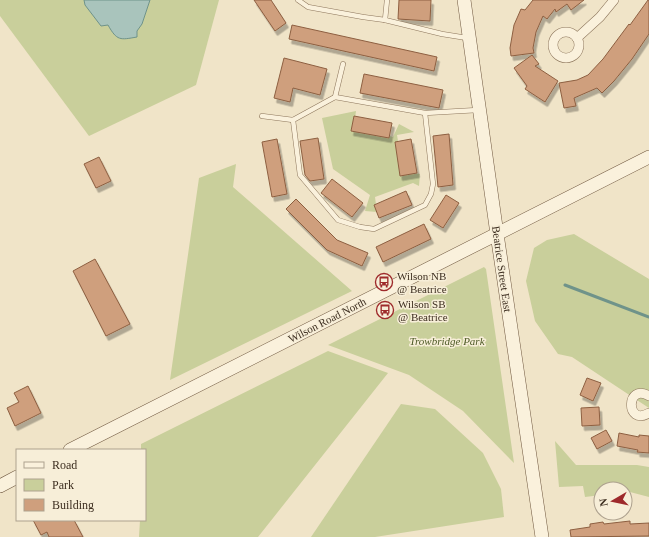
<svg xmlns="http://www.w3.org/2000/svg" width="649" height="537" font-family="'Times New Roman',serif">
  <defs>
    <filter id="shadow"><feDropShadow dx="2.5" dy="4.5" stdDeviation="0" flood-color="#0004"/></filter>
  </defs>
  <rect width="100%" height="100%" fill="#f0e4c8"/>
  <!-- green -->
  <g fill="#c9cf9b">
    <polygon points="0,0 219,0 196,85 89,136 0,16"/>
    <polygon points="356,111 354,126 393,137 399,124 414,132 397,135 403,171 420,174 419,186 413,183 375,197 377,212 365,211 370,195 333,169 322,118"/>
    <polygon points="236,164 233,187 352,291 170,380 199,178"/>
    <polygon points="574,234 649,279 649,408 572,357 558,354 535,321 526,281 534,248 547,240"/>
    <polygon points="484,267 486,269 514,463 463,411 409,375 328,345"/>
    <polygon points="328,351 388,373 258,537 139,537 140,520 145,520 145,450 141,450 141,444"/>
    <polygon points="401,404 435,409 483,453 501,489 504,517 375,537 311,537"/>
    <polygon points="555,441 576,465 637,465 649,467 649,497 630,492 625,493 625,489 601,489 601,495 585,497 583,486 559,487"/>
  </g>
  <!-- water -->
  <path fill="#a9c4bc" stroke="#6f938a" d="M84,0H150L142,24L137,31V37C120,40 117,41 108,25L101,26L85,5Z"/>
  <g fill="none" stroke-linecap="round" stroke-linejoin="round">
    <!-- stream -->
    <polyline stroke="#6f938a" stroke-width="3" points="565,285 649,317"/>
  </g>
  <!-- building -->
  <g fill="#cf9f7d" stroke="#8d5f41" filter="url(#shadow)">
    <polygon points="254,0 271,0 286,23 275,31"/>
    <polygon points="399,0 431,0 430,21 398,19"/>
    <polygon points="533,0 584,0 571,10 567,4 556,12 555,9 547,19 543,16 536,32 533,48 534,53 511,56 510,48 514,25 521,9 525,10"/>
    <polygon points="648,0 649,0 649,34 632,59 614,81 602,93 597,88 574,98 576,106 564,108 559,83 577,80 588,75 603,59 629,24 630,25"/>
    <polygon points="292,25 437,57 434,71 289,39"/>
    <polygon points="532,55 539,64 535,66 558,81 545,102 525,89 527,86 514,68"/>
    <polygon points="284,58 327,69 320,95 293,88 290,102 274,98"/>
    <polygon points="364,74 443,90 439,108 360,93"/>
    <polygon points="354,116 392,123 389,138 351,131"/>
    <polygon points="449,134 453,185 438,187 433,136"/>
    <polygon points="318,138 324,179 310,181 305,175 300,141"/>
    <polygon points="277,139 287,194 272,197 262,142"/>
    <polygon points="411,139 417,173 400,176 395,142"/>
    <polygon points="99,157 111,181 96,188 84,164"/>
    <polygon points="332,179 363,203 352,217 321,193"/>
    <polygon points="406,191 412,205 379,218 374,205"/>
    <polygon points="446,195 459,203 443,228 430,220"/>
    <polygon points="296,199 337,240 368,253 362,266 327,250 286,209"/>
    <polygon points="424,224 431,239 383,262 376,247"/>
    <polygon points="95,259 130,324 106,336 73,271"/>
    <polygon points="587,378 601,383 593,401 580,395"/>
    <polygon points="28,386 41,413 15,426 7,408 19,402 14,393"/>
    <polygon points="599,407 600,425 582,426 581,408"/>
    <polygon points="606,430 612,441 597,449 591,438"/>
    <polygon points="619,433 639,437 639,435 649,436 649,453 637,452 638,450 617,446"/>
    <polygon points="33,520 74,520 83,537 49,537 47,532 41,535"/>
    <polygon points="630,521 630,524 649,523 649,536 571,537 570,530 590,527 590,524 603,522 604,524"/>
  </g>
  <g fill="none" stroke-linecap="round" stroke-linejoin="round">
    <!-- lane casing -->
    <g stroke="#8d765c" stroke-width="5.5">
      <g id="lane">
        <polyline points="298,0 308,7 363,17 385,20"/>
        <polyline points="387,0 385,20 442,34 467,38"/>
        <polygon points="335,97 425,113 433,184 431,194 425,205 374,229 360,227 338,220 300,175 293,120"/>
        <polyline points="335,97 343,64"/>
        <polyline points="425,113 478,110"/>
        <polyline points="262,116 293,120"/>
      </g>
    </g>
    <!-- street casing -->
    <g stroke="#8d765c" stroke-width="10">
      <g id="street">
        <circle cx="566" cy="45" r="13"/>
        <polyline points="577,38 600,17 614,0"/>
        <path d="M649,396C626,382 625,427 649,413"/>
      </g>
    </g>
    <!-- secondary casing -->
    <g stroke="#6f573f" stroke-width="14">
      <g id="secondary">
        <polyline points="464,0 497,234 542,537"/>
        <polyline points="70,450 649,157"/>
        <polyline points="0,486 17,477"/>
      </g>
    </g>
    <!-- lane -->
    <use href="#lane" stroke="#faf1dc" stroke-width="4.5"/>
    <!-- street -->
    <use href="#street" stroke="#faf1dc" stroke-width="9"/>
    <!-- secondary -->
    <use href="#secondary" stroke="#faf1dc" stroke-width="13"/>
  </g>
  <!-- icons -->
  <defs>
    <g id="bus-ring" transform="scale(0.9)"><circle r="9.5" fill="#f7eed8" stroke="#9e2a2b" stroke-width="1.5"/><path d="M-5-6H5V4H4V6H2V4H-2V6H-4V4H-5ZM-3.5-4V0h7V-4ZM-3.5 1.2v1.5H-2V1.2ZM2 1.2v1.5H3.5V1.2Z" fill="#9e2a2b"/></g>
  </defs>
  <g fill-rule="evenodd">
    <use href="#bus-ring" x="384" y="282"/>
    <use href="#bus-ring" x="385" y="310"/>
  </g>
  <g text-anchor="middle" stroke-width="3" stroke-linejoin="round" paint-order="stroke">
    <!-- street labels -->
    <g font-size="11" fill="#3d2e20" stroke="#f7eed8">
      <text transform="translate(502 269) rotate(82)" y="4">Beatrice Street East</text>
      <text transform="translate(327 320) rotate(-27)" y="4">Wilson Road North</text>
    </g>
    <!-- poi labels -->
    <g font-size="11" fill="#3d2e20" stroke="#f7eed8" text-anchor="start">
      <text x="397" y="280">Wilson NB<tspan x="397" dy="13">@ Beatrice</tspan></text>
      <text x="398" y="308">Wilson SB<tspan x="398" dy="13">@ Beatrice</tspan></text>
    </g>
    <!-- park labels -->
    <g font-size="11" font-style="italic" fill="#4d5a26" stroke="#f7eed8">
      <text x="447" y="345">Trowbridge Park</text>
    </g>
  </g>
  <!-- legend -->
  <rect x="16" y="449" width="130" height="72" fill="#f7eed8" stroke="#ada18e"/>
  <rect x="24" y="462" width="20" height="6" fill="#faf1dc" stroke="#ada18e"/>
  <text x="52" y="469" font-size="12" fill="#3d2e20">Road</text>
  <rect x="24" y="479" width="20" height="12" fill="#c9cf9b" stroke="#ada18e"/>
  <text x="52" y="489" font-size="12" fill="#3d2e20">Park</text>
  <rect x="24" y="499" width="20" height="12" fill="#cf9f7d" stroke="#ada18e"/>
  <text x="52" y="509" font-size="12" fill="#3d2e20">Building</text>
  <!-- north arrow -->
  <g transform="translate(613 501) rotate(261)"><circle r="19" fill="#f7eed8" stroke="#ada18e"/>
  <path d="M0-3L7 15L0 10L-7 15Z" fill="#9e2a2b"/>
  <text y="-6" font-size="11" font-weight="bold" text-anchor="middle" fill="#3d2e20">N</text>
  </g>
</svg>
